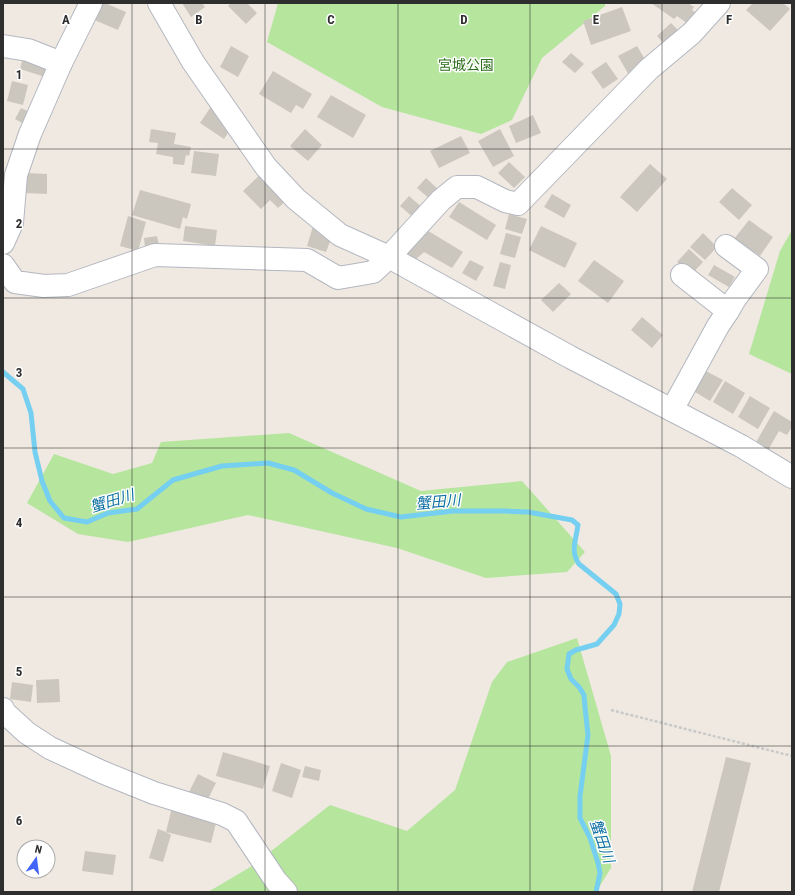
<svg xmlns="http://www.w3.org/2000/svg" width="795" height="895" font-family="'Roboto Condensed','Noto Sans JP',sans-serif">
  <rect width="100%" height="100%" fill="#efe9e1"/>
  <!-- green -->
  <g fill="#b6e59e">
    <polygon points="278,3 605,3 605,6 542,58 512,120 481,134 382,107 267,42"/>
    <polygon points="792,230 792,374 749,354 780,251"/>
    <polygon points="289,433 421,491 522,481 585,552 567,572 486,578 397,548 248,515 128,542 78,534 27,503 54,454 113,474 152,463 161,442"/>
    <polygon points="577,638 611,756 611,868 596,892 208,892 252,866 330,805 407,831 455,790 492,682 507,662"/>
  </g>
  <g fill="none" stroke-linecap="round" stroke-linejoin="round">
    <!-- stream -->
    <path stroke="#75cff0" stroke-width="5" d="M3,372L23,389L31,413L35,452L42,481L50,501L64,518L87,522L108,513L137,509L173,480L222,466L268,463L294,470L332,493L366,509L401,517L453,511H504L528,512L572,520L578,525C576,540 570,551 579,564L616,594L620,604L619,614L614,625L597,644L576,650L569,654L567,669L571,679L579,687L584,695L585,707L588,735L580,796V818L590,838L598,863L600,873L596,892"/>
  </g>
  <!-- building -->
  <g fill="#cbc7bf">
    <polygon points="99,3 105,3 126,12 118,30 92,19"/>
    <polygon points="182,3 202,3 205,7 191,17"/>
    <polygon points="231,3 247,3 257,13 246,24 228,6"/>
    <polygon points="651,3 688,3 694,7 692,10 700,16 692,27 677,16 674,19"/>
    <polygon points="753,3 783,3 790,9 770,31 746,10"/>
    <polygon points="622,7 631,31 591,45 583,21"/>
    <polygon points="671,23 683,35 668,48 657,36"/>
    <polygon points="231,46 249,56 238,77 220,67"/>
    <polygon points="637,46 649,66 630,77 618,56"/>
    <polygon points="571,53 584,64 575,73 562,62"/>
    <polygon points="23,57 49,64 45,77 20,69"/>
    <polygon points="606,62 618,79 603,89 591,72"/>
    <polygon points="273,71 312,94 303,109 296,105 291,113 259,94"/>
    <polygon points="12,81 28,85 23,105 7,101"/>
    <polygon points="331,95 366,115 353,138 317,117"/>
    <polygon points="21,108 32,113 26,125 15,119"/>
    <polygon points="210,108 234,124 224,139 200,123"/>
    <polygon points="533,115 541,133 516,143 509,126"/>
    <polygon points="151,129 176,133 174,144 191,147 189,156 186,155 184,165 173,164 173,157 156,154 158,143 149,142"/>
    <polygon points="305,129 322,145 308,161 290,146"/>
    <polygon points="500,129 514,156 493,167 478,141"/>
    <polygon points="461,136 470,153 439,168 430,151"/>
    <polygon points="194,151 219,154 216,176 191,173"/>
    <polygon points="509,162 525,177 514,188 498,173"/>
    <polygon points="650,164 667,179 637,212 620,197"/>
    <polygon points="265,170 291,196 278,208 270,200 261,209 243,191"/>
    <polygon points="27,173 47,174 47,194 26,193"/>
    <polygon points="426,178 439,190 431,200 417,188"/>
    <polygon points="732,188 752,205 739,220 719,202"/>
    <polygon points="140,190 191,204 187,219 183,217 180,229 132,215"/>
    <polygon points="552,194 571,205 564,218 544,207"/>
    <polygon points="409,196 423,208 414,218 400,206"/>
    <polygon points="459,202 496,225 487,240 449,217"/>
    <polygon points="509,214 527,219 522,234 505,229"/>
    <polygon points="128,216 146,222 138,251 120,246"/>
    <polygon points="749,220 773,237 760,256 734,239"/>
    <polygon points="185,226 217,230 215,246 183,241"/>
    <polygon points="313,226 333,234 326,252 307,246"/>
    <polygon points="541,226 577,243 565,268 529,250"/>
    <polygon points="425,229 463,252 452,268 424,252 414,261 403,252"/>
    <polygon points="506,233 521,237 515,258 500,254"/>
    <polygon points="703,233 717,247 705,260 690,247"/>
    <polygon points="157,236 159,245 145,248 144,238"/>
    <polygon points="689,249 703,262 691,275 677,262"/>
    <polygon points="470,260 484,267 476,281 462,273"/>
    <polygon points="594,260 624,281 608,303 578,281"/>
    <polygon points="500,262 511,265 505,289 493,286"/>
    <polygon points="714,265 735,277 729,287 708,275"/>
    <polygon points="559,283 571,294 553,312 541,300"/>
    <polygon points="642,317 663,335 652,348 631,330"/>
    <polygon points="702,369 723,380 710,401 690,389"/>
    <polygon points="725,381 745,393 733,414 713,402"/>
    <polygon points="750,396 770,408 758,429 738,417"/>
    <polygon points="774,411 792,422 792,427 787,435 779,431 767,452 755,444"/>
    <polygon points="59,679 60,702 37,703 36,680"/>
    <polygon points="12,682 33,685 31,702 10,699"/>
    <polygon points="223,752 270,766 263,789 216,776"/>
    <polygon points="726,757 751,763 719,892 692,892"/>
    <polygon points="281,763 301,770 292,798 272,791"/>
    <polygon points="305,766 321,770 319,781 302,777"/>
    <polygon points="198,774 216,783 205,805 187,796"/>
    <polygon points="172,807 217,819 211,843 166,832 171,835 163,862 149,858 158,829 166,832"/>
    <polygon points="85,851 116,855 113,875 82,871"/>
  </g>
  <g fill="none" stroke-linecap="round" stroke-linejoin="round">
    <!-- minor casing -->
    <g stroke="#b4b7c1" stroke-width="24">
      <g id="minor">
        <polyline points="159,3 193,62 266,167 296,199 340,235 389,257 570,357 741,446 792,477"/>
        <polyline points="3,46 28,50 61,63"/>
        <polyline points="3,243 12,223 16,175 30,134 61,63 91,3"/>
        <polyline points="726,246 757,269 735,299 728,311"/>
        <polyline points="3,265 15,282 44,286 68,285 155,255 307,260 338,278 373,272 389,257 441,200 457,187 477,187 505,201 518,204 649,69 692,33 719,3"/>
        <polyline points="672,410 718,326 728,311 682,275"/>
        <polyline points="3,709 5,713 27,733 50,748 102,772 154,793 222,814 236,821 276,881 286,892"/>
      </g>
    </g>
    <!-- path -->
    <polyline stroke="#c9c9c9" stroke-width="2.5" stroke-dasharray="3 2" stroke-linecap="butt" points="611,710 792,756"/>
    <!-- minor -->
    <use href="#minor" stroke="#fff" stroke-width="22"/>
  </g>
  <!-- grid -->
  <path fill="none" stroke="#2e2e2e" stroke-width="1" stroke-opacity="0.55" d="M132,3V892M265,3V892M398,3V892M530,3V892M662,3V892M3,149H792M3,298H792M3,448H792M3,597H792M3,746H792"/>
  <g text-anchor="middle" stroke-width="3" stroke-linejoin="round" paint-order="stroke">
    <!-- park labels -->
    <g font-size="14" fill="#2c6e1b" stroke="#fff">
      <text x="466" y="70">宮城公園</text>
    </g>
    <!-- water labels -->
    <g font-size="15" font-style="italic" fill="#0d6fa3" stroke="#fff">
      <text transform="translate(112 501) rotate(-17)" y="5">蟹田川</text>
      <text transform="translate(438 502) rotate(-5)" y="5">蟹田川</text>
      <text transform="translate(602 841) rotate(71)" y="5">蟹田川</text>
    </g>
  </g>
  <g font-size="13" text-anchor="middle" font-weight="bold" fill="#2e2e2e" stroke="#fff" stroke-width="3" stroke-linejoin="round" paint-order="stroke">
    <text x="66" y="24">A</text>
    <text x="199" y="24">B</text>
    <text x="331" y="24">C</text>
    <text x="464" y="24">D</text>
    <text x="596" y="24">E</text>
    <text x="729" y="24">F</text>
    <text x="19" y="79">1</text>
    <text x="19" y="228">2</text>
    <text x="19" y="377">3</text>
    <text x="19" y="527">4</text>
    <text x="19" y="676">5</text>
    <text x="19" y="825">6</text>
  </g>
  <!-- border -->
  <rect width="795" height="895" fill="none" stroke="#2e2e2e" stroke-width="8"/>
  <!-- north arrow -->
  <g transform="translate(36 859) rotate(14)"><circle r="19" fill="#ffffff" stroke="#ababab"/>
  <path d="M0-3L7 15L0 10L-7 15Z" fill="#4264fb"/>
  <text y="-6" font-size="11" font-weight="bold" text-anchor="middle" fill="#2e2e2e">N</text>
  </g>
</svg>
